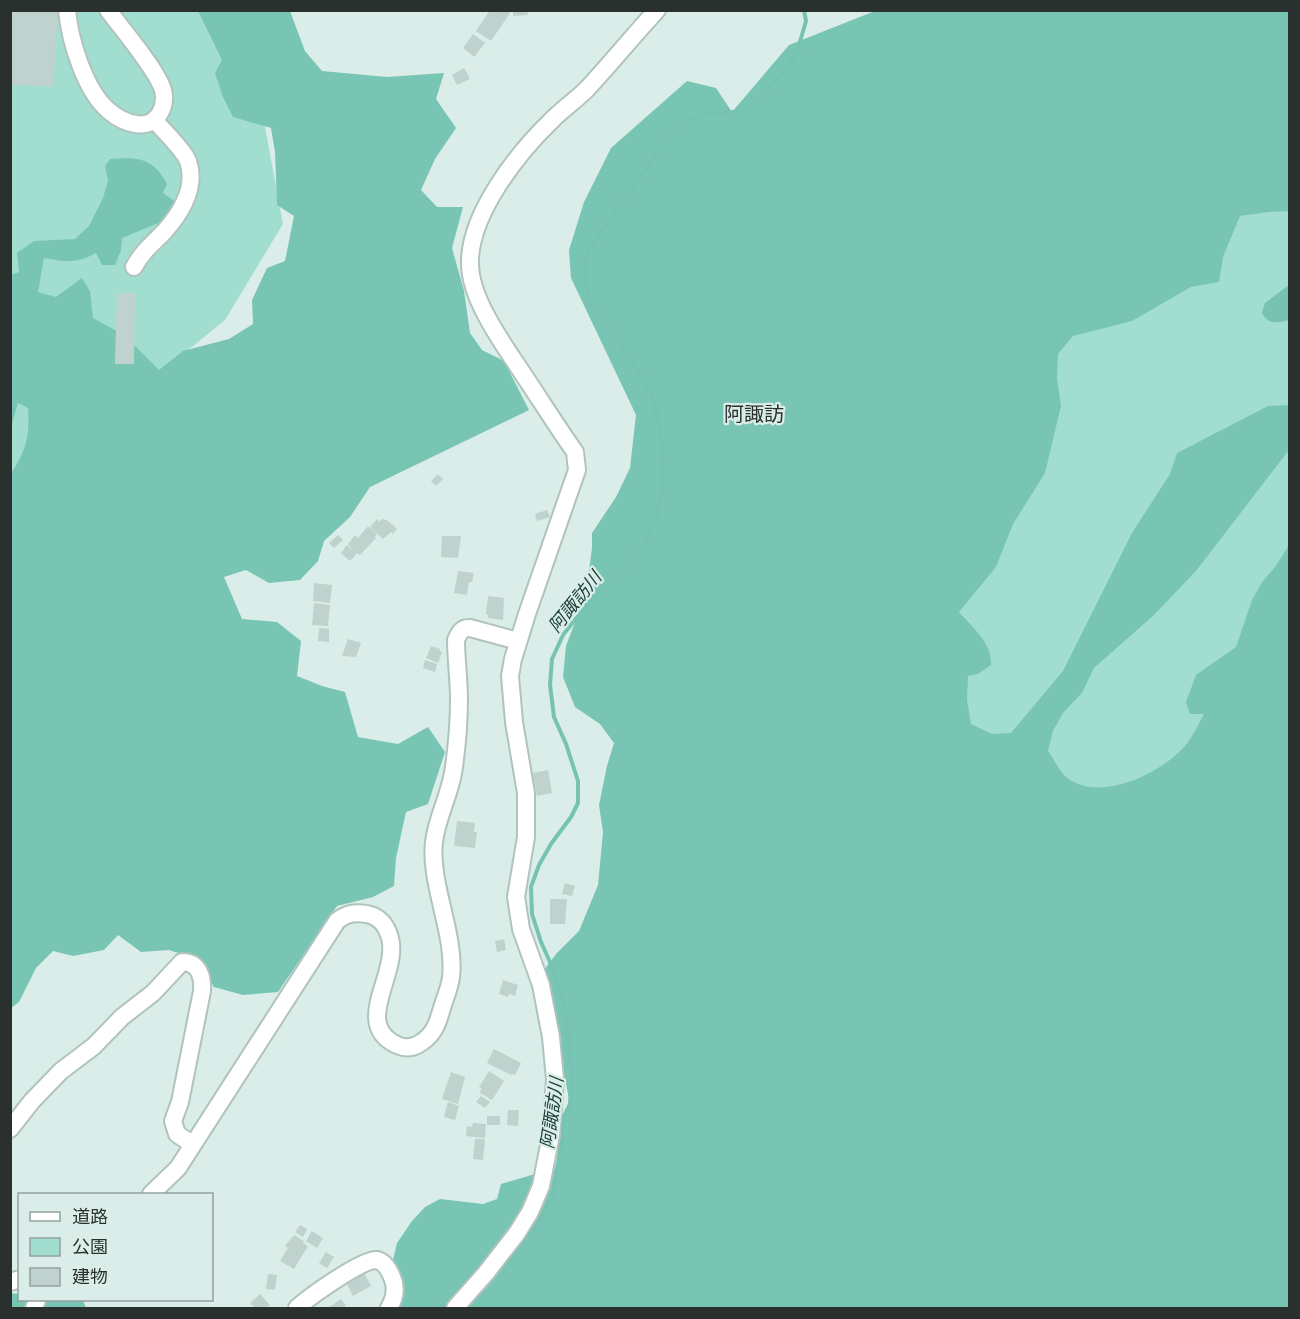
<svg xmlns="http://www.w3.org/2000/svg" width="1300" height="1319" font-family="'Asap Condensed','Noto Sans JP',sans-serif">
  <rect width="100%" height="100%" fill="#daede8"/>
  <!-- green -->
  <g fill="#a2ded0">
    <polygon points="11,11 211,11 260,100 283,224 225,320 11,494"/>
    <polygon points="1289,11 1289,1308 655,625"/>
  </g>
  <!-- forest -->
  <g fill="#79c5b4">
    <path d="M198,11H290L305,51L322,71L387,77L444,73L436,99L456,128L435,159L421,190L437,207H463L452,248L464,291L470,333L482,350L504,361L529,410L370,487L350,517L324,541L318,561L300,580L269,583L246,570L224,577L242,619L277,622L301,641L297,676L322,686L345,692L358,737L398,744L428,727L445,752L428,804L406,812L396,858L394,886L373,897L337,906L278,992L243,995L214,987L197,959L169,950L141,952L118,935L104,950L73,956L53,951L36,968L19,1002L11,1008L10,475C26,451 30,437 28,408L18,403L11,427L10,275L19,272L17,253L34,241L75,239L89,226L103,198L108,181L105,166L110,159C137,157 153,157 167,184L163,193L177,203L166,220L122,238L121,250L115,265H102L96,253C77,264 65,262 44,258L38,292L56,297L82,278L90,291L93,318L124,335L159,370L183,351L229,339L253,324L252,300L267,268L285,261L294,216L277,205L275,152L271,128L233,117L223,97L215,73L222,60Z"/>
    <path d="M875,11H1289V211L1269,212L1240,216L1223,257L1219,282L1191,287L1132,321L1073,336L1058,354L1057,378L1061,406L1045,473L1013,524L996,567L959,612C972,627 993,644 991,665L978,674L968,676L967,700L971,724L992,734L1011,733L1063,671L1132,533L1170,474L1177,453L1268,406L1289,405V450L1196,571L1154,615L1094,668L1082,693L1063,713L1053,731L1048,751C1054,759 1061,775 1070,780C1104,801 1161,773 1185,746C1193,737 1198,724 1204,714H1190L1186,702L1196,675L1236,647L1252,600L1262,582L1275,567L1289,545V1308H382L397,1243L412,1221L425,1207L440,1199L483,1204L497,1199L501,1184L555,1168L569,1099L544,970L556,954L579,931L598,885L603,832L599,805L607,766L614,743L600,724L575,707L563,677L566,646L586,593L592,548V533L616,497L630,468L636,415L571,278L569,250L584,202L611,148L687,81L716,88L732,112L789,45Z"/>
    <polygon points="10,1293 19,1294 20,1300 83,1300 86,1308 11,1308"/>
  </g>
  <!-- water -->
  <path fill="#77c3b2" d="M1289,285V320C1278,323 1268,325 1262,313L1265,303Z"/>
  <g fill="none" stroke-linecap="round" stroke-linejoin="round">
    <!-- stream -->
    <g stroke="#77c3b2" stroke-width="4">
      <polyline points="503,1264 537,1224 553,1196 559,1166 560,1147 564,1116 570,1104 572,1075 565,1010 554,971 541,942 532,914 531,887 539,865 551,844 571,817 578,803 578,781 566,744 554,717 550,685 552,659 563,635 592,598 645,544 657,515 663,490 661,435 653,398 631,359 612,330 591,308 585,281 585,262 590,248 670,135 683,121 701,115 743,111 763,96 773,83 784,73 797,52 806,21 804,10"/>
      <polyline points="441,1308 484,1263"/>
    </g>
  </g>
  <!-- building -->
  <g fill="#c0d2cd">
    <polygon points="10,10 58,10 53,87 10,84"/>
    <polygon points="490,10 507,10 510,13 491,41 476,31"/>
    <polygon points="513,10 527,10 528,15 513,16"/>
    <polygon points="473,34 485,43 474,57 463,48"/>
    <polygon points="464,68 470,79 457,85 452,75"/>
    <polygon points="117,293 135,293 134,364 115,364"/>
    <polygon points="438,474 443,479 436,486 431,481"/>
    <polygon points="547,510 550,517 537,521 535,514"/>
    <polygon points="377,519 379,522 382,519 387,520 397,529 393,534 391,532 383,539 370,527"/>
    <polygon points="368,526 377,534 375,536 376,538 360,555 357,553 350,561 341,553 347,545 354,551 348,544 355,535 358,538"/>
    <polygon points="338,535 343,540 334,548 329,543"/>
    <polygon points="442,536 461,536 458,558 441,557"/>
    <polygon points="458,571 474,573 472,582 469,582 467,595 454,593"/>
    <polygon points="314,583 332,585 330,603 313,601"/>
    <polygon points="488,596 504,598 503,620 488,618 488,615 486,614"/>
    <polygon points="314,603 330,605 328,626 312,625"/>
    <polygon points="319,628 329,629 329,642 318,641"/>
    <polygon points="348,639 361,643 356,657 342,656"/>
    <polygon points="431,646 440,649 440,651 442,652 438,663 426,658"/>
    <polygon points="425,660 437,664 435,672 423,668"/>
    <polygon points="548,770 552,793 537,796 533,773"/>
    <polygon points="457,821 475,823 474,832 477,832 475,848 454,846"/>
    <polygon points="565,883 575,886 572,896 562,894"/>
    <polygon points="550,899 567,899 565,924 550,924"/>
    <polygon points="504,939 506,950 497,952 495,941"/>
    <polygon points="503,980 518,985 515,996 509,994 508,997 499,994"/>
    <polygon points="494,1049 521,1063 515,1075 511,1074 511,1075 487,1063"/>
    <polygon points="489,1071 504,1081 492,1100 479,1092 482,1089 479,1087"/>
    <polygon points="451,1072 465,1077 458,1104 442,1099"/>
    <polygon points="481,1096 490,1102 485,1108 476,1102"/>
    <polygon points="448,1102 459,1106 455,1120 444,1117"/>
    <polygon points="508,1110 519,1110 518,1126 507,1125"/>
    <rect x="487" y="1116" width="13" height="9"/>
    <polygon points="473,1123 486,1124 485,1138 466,1136 467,1126 472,1127"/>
    <polygon points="475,1139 485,1139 483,1160 473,1159"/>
    <polygon points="300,1225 307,1229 303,1237 295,1232"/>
    <polygon points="312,1231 323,1238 317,1248 306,1241"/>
    <polygon points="294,1235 304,1241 303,1243 308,1246 294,1269 280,1261 288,1248 285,1246"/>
    <polygon points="326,1252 334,1257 327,1268 319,1263"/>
    <polygon points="364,1273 371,1286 353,1296 346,1282"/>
    <polygon points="268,1274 277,1275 275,1290 266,1289"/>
    <polygon points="260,1294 270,1305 266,1308 255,1308 250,1303"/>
    <polygon points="341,1299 346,1306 342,1308 328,1308"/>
  </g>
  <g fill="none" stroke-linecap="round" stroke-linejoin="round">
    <!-- minor casing -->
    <g stroke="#b1c3be" stroke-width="20">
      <g id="minor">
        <path d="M67,10C70,41 85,91 109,111C123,123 149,133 160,113C164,106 165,98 163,90C157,70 122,29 108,10"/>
        <path d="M134,267C142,252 152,244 164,232C181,213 197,187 188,161C183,149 164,131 155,121"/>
        <path d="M10,1129L32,1101L61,1071L94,1046L122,1017L153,993L182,962C199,962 203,977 202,991L180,1102L173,1121L177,1134L192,1144"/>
        <path d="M151,1194L178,1168L337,921C347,913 355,912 367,914C376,916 383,921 387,930C407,968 348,1022 397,1045C406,1049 414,1048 422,1042C435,1033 438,1022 442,1008C445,998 450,987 451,977C456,935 429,883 434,842C437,816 451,793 454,767C457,745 459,722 459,699C459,679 456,659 456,640C459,633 462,627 470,628L518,641"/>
        <polyline points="10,1282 20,1279"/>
        <polyline points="34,1308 37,1300"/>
        <path d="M297,1308C308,1298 363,1258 377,1260C385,1262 389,1270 392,1277C397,1288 395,1298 389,1308"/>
        <path d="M455,1308L486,1273L517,1233L530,1212L541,1186L551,1135L555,1079L551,1037L541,985L521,929L516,897L526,837V793L514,722L510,676L513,659L527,614L577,470L575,452C558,428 543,404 527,380C507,349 469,300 470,262C470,214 517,154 550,122C561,110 575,101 587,89C611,63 633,36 657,10"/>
      </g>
    </g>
    <!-- minor -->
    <use href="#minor" stroke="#fff" stroke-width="16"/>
  </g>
  <g text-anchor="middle" stroke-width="4.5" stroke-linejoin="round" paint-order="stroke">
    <!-- water labels -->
    <g font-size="18" font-style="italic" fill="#1c4038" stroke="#daede8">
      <text transform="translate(575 602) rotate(-51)" y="6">阿諏訪川</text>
      <text transform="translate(552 1113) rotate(-82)" y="6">阿諏訪川</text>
    </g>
    <!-- quarter labels -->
    <g font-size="20" fill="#29302e" stroke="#daede8">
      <text x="754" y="421">阿諏訪</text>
    </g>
  </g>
  <!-- border -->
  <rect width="1300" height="1319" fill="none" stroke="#29302e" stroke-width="24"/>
  <!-- legend -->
  <rect x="18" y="1193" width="195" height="108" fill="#daede8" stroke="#93a19e" stroke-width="1.5"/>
  <rect x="30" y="1212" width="30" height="9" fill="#ffffff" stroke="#93a19e" stroke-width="1.5"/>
  <text x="72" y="1223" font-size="18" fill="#29302e">道路</text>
  <rect x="30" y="1238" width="30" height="18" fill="#a2ded0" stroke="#93a19e" stroke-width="1.5"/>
  <text x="72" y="1253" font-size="18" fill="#29302e">公園</text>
  <rect x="30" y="1268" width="30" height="18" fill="#c0d2cd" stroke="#93a19e" stroke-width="1.5"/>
  <text x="72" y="1283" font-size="18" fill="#29302e">建物</text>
</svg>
